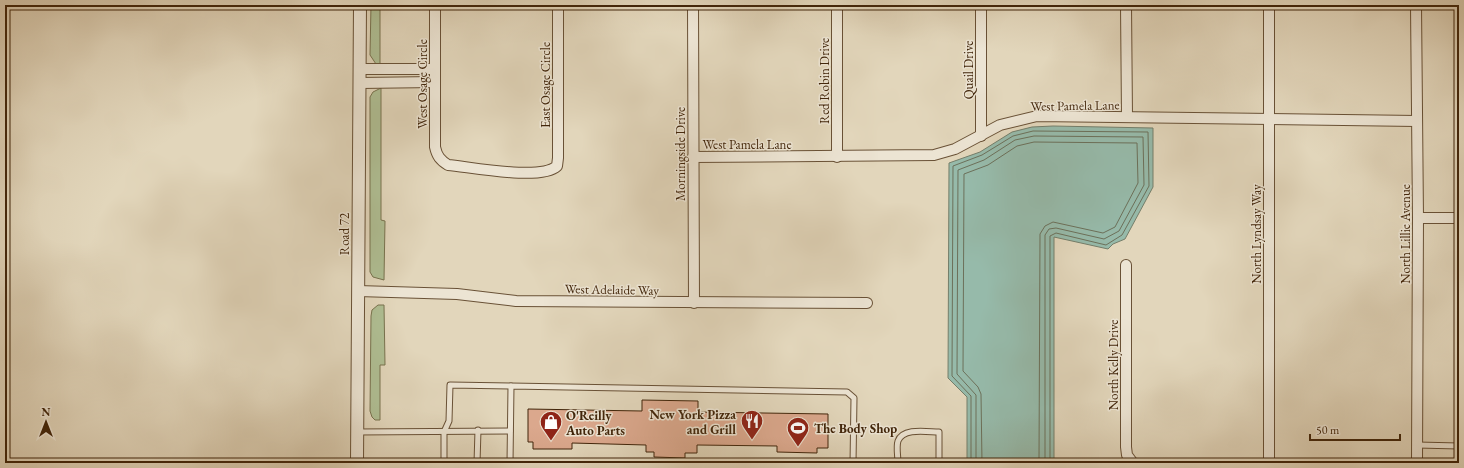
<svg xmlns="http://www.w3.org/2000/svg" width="1464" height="468" font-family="'EB Garamond',serif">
  <rect width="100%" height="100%" fill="#e2d6bb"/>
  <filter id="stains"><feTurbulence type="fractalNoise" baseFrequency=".005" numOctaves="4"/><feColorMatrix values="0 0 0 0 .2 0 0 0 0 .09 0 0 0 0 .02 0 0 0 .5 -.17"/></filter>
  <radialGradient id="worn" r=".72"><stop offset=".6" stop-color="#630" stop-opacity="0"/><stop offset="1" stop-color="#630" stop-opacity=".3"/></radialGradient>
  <!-- green -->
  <g fill="#afbe93" stroke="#78724e">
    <polygon points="371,5 380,5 380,65 376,64 370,55"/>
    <polygon points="381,88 381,220 385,221 384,280 373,277 370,272 370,97 373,92"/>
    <polygon points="378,305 384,305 385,365 380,365 380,420 375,420 372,417 370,411 371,316 372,310"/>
  </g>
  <!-- water -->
  <polygon fill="#96baaa" stroke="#747e6a" points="1053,126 1153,128 1153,187 1125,239 1113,244 1108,249 1054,237 1054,463 967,463 967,397 948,378 949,163 980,152 1012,132 1032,127"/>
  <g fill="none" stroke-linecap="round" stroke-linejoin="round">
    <!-- shore -->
    <g stroke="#6c705a" stroke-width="1">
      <polyline points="971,463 971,396 952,376 953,166 982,155 1013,136 1033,131 1148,132 1149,186 1122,235 1106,245 1056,233 1050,236 1050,463"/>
      <polyline points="976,463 976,395 957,374 958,170 984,160 1015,140 1034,136 1143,137 1144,185 1119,231 1104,239 1056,228 1049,229 1045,235 1045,463"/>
      <polyline points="982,463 981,394 978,387 963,371 964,174 988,165 1017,146 1034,142 1137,143 1138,183 1115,227 1103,233 1053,222 1045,226 1040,234 1039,463"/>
    </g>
  </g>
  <!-- building -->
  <polygon fill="#dba88d" stroke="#41250a" points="642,400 698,401 698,412 828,414 828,448 817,448 817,453 777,452 777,446 697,445 697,453 685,453 685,458 654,457 654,452 646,452 646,445 572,443 572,449 533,449 533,442 528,442 528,409 642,411"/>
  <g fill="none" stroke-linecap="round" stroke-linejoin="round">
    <!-- service casing -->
    <g stroke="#695136" stroke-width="7">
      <g id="service">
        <polyline points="357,432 510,431"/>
        <polyline points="1417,445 1459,446"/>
        <polyline points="444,463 444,432 449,421 450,385 511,386"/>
        <polyline points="477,463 478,430"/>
        <polyline points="510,463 511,386 847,392 854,398 853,463"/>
        <path d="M898,463C898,456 896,447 898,441C903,427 928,432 939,432V463"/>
      </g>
    </g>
    <!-- minor casing -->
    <g stroke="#695136" stroke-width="12">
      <g id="minor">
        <path d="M435,5V147C437,156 440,160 448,165C471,167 541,181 557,166L558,158V5"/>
        <polyline points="693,5 694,303"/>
        <polyline points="837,5 837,157"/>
        <polyline points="981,5 981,136"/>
        <polyline points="1126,5 1127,117"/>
        <polyline points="1269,5 1269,463"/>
        <polyline points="1416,5 1418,218 1417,463"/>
        <polyline points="359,69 435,69"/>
        <polyline points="360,83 435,82"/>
        <polyline points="693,157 934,155 955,149 1000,125 1037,116 1417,121"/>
        <polyline points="1418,218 1459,218"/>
        <polyline points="1126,265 1126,447 1127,455 1133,463"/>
        <polyline points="358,291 457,294 516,301 867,303"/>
      </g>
    </g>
    <!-- tertiary casing -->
    <g stroke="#695136" stroke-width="14">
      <polyline id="tertiary" points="357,463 360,5"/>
    </g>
    <!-- service -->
    <use href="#service" stroke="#ece4d3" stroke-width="5"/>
    <!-- minor -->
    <use href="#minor" stroke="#ece4d3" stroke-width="10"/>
    <!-- tertiary -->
    <use href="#tertiary" stroke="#ece4d3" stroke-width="12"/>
  </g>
  <!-- icons -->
  <defs>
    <g id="restaurant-pin" transform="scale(1.15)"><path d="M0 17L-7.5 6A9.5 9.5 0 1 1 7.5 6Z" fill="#8f2418" stroke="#ece4d3"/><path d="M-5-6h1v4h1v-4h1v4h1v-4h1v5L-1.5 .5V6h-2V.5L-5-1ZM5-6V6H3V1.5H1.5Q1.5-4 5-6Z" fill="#fff"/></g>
    <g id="shop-pin" transform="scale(1.15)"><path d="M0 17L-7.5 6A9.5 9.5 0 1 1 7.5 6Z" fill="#8f2418" stroke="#ece4d3"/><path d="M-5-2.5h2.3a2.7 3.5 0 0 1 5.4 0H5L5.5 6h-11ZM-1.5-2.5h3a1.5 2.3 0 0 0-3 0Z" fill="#fff"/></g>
    <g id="stadium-pin" transform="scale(1.15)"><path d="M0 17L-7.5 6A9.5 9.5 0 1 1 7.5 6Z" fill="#8f2418" stroke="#ece4d3"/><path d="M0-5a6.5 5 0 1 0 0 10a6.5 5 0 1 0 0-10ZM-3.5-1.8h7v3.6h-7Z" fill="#fff"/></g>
  </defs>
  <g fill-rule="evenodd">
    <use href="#restaurant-pin" x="752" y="421"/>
    <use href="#shop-pin" x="551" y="422"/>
    <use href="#stadium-pin" x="798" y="428"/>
  </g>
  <g text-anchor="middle" stroke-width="3" stroke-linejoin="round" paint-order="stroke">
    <!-- street labels -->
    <g font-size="13" fill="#41250a" stroke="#ece4d3">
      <text transform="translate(968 70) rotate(-90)" y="5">Quail Drive</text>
      <text transform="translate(824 81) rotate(-90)" y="5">Red Robin Drive</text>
      <text transform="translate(422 84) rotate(-90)" y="5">West Osage Circle</text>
      <text transform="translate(545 85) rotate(-90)" y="5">East Osage Circle</text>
      <text transform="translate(1075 105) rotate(-1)" y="5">West Pamela Lane</text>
      <text x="747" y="149">West Pamela Lane</text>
      <text transform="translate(680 154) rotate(-90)" y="5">Morningside Drive</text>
      <text transform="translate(344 234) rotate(-90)" y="5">Road 72</text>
      <text transform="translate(1256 234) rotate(-90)" y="5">North Lyndsay Way</text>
      <text transform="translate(1405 234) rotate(-90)" y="5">North Lillie Avenue</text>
      <text transform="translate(612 289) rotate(1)" y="5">West Adelaide Way</text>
      <text transform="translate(1113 365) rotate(-90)" y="5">North Kelly Drive</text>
    </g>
    <!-- poi labels -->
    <g font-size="13" font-weight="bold" fill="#41250a" stroke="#ece4d3" text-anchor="start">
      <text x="736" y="419" text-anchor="end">New York Pizza<tspan x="736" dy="15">and Grill</tspan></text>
      <text x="566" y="420">O'Reilly<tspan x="566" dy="15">Auto Parts</tspan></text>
      <text x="814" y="433">The Body Shop</text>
    </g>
  </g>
  <!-- margin -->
  <rect width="1464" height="468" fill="none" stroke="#e2d6bb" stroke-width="20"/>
  <rect x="6" y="6" width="1452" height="456" fill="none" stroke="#41250a" stroke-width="2"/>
  <rect x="10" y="10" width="1444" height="448" fill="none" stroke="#41250a"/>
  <!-- north arrow -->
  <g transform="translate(46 422)" stroke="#ece4d3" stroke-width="3" paint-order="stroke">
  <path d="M0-3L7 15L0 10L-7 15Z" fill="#41250a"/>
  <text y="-6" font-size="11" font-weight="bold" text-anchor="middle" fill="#41250a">N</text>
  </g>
  <!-- scale -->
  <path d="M1310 434v6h90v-6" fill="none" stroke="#41250a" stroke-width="2"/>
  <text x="1316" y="434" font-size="12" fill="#41250a" stroke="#ece4d3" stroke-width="3" paint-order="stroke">50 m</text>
  <rect width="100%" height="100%" filter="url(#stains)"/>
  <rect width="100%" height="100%" fill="url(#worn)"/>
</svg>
